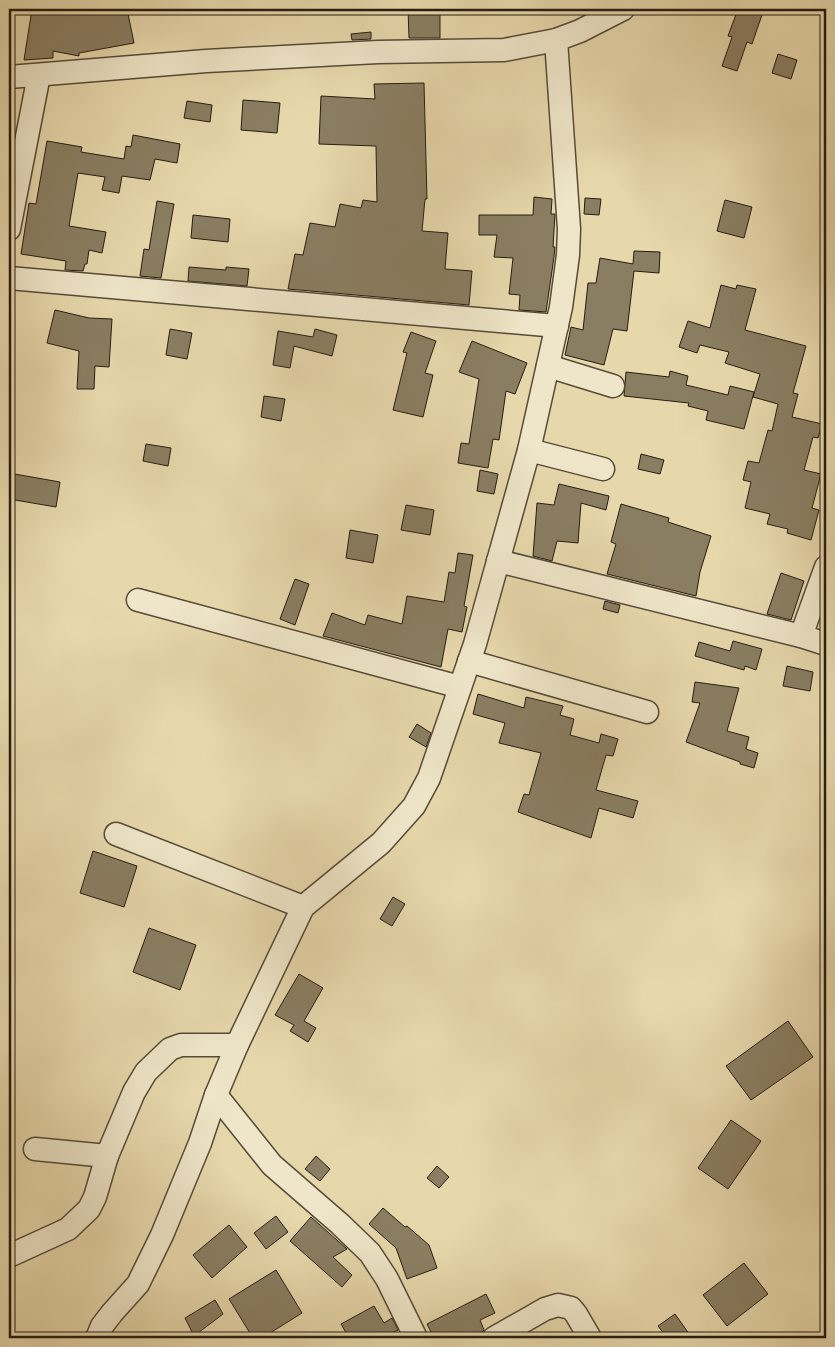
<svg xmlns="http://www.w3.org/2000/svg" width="835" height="1347" font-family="'IM FELL DW Pica',serif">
  <rect width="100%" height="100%" fill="#e7d8ac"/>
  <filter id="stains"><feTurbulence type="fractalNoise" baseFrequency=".004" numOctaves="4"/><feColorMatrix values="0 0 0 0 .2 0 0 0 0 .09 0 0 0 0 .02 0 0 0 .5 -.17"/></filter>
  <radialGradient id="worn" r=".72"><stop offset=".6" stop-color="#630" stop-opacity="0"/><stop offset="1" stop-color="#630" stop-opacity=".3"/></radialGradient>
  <!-- building -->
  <g fill="#8a7e62" stroke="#261c11">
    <polygon points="32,9 127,9 134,43 79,53 79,56 53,51 53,58 24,60"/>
    <polygon points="408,9 440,9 440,38 409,38"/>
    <polygon points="738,9 764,9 752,44 747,42 737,71 722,66 732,37 728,36"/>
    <polygon points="371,32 371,39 352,40 351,34"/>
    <polygon points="778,54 797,60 791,79 772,73"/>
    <polygon points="424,83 427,199 425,199 422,231 448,233 445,269 472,271 469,305 288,289 295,254 303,255 310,223 335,227 340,204 361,208 363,200 377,202 376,146 319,144 321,96 375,99 374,84"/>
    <polygon points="243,100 280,103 277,133 241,130"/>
    <polygon points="187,101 212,105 210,122 184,118"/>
    <polygon points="133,135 180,144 177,163 155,159 150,180 122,176 119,193 102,190 105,177 78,173 69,226 106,232 102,253 89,250 87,264 85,264 83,271 65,270 66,261 21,254 29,203 36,204 47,141 82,147 81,152 124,159 126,146 131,147"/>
    <polygon points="534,197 552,199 551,214 555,214 553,247 555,247 554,257 546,312 519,310 520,295 509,294 513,258 494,257 497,235 479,235 479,215 533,215"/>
    <polygon points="585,198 601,199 599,215 584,214"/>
    <polygon points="725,200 752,207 744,238 717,231"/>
    <polygon points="157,201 174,204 161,278 140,276 144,249 149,250"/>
    <polygon points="193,215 230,219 228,242 191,238"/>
    <polygon points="634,251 660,252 659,273 634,271 627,331 613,329 604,365 565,355 571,327 583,330 588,283 596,283 600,258 633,264"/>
    <polygon points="189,267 226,270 226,267 249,269 247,286 188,281"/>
    <polygon points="721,285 736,289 737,285 756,289 745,330 806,346 793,393 798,394 792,417 822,424 818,438 813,437 804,470 821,474 812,508 819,510 811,540 787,533 788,529 767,524 770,514 745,508 751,482 743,480 748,461 759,463 768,430 772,431 778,404 753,397 760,374 725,363 729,352 700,345 697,353 679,347 688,321 710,328"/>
    <polygon points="55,310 89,318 112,319 109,367 95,366 94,389 77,389 79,351 47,343"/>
    <polygon points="170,329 192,333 187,359 166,355"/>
    <polygon points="315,329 337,335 332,356 294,346 290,368 273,365 278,331 313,337"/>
    <polygon points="411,332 436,341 425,373 433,375 423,417 393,410 407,353 403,352"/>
    <polygon points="472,341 527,363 515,394 506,391 499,440 493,439 488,468 458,463 461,443 469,444 479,379 459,372"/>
    <polygon points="670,371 688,376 686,385 728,395 730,386 754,392 744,429 706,420 708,411 688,406 689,403 624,396 626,372 669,377"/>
    <polygon points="264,396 285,399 281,421 261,417"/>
    <polygon points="146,444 171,448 168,466 143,461"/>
    <polygon points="641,454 664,460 660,474 638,469"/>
    <polygon points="480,470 498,474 494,494 477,491"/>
    <polygon points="9,473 60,482 56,507 9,499"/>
    <polygon points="559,484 609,496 606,510 581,503 578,543 557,541 552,561 533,556 537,503 554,505"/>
    <polygon points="621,504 669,518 668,522 711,536 700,572 696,596 607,574 616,544 611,542"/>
    <polygon points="406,505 434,510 430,535 401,530"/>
    <polygon points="350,530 378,535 373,563 346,558"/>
    <polygon points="458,553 473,555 464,606 467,607 462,632 448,629 441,667 323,636 332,613 365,625 368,615 402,624 407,596 444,602 449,572 455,573"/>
    <polygon points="781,573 804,581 791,620 767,614"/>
    <polygon points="295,579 309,584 295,625 280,619"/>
    <polygon points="605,601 620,605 618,613 603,609"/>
    <polygon points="733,641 762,649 756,670 745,666 744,670 695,656 699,642 730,651"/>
    <polygon points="787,666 813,672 810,691 783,686"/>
    <polygon points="695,682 739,688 727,731 749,737 746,749 758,753 754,768 740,764 740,762 686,742 700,703 692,702"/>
    <polygon points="478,694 524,708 526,697 563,706 560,715 574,719 570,735 599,743 601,734 618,739 613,756 606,755 596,790 638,801 633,818 599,808 591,838 518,812 524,794 529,795 541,753 499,743 505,723 473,714"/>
    <polygon points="417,724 431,733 426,747 409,737"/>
    <polygon points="93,851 137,866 124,907 80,893"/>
    <polygon points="393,897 405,904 392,926 380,919"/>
    <polygon points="149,928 196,945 180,990 133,972"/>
    <polygon points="299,974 323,988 304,1021 316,1028 308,1042 290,1031 294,1025 275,1015"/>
    <polygon points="788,1021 813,1057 751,1100 726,1066"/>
    <polygon points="731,1120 761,1141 728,1189 698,1168"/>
    <polygon points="316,1156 330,1169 320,1181 305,1169"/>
    <polygon points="437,1166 449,1177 439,1188 427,1178"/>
    <polygon points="383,1208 405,1227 407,1226 429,1245 437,1268 407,1279 396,1248 369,1224"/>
    <polygon points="276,1216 288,1232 266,1249 254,1233"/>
    <polygon points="311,1217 347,1249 333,1257 352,1275 342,1287 290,1241"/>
    <polygon points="229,1225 247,1247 212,1278 193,1255"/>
    <polygon points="744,1263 768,1294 727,1326 703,1295"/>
    <polygon points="276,1270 302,1313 262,1338 253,1338 229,1299"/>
    <polygon points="486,1294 495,1313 480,1320 484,1330 482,1332 471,1338 434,1338 427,1324"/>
    <polygon points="215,1300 223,1314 194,1336 185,1318"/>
    <polygon points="374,1306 384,1323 392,1318 398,1330 390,1334 393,1338 349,1338 341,1324"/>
    <polygon points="675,1314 692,1338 667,1338 658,1326"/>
  </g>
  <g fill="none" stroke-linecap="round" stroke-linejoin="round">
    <!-- minor casing -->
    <g stroke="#564b38" stroke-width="25">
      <g id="minor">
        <polyline points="9,77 206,61 378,52 504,50 556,40 580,31 623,9"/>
        <polyline points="9,229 39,75"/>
        <polyline points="9,278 557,326"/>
        <polyline points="548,366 613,386"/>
        <polyline points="529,450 603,469"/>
        <polyline points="498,561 801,636 826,644"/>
        <polyline points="138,600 460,687"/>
        <polyline points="801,636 826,567"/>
        <polyline points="469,661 647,712"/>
        <polyline points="116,834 303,907"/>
        <polyline points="216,1095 272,1165 340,1224 370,1253 387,1279 416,1338"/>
        <polyline points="35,1149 107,1156"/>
        <polyline points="9,1256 68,1229 89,1209 95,1197 107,1156 134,1092 146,1072 170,1049 181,1045 237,1045"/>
        <polyline points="97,1338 102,1326 112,1313 138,1284 162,1235 200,1143 216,1095 237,1045 303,907 381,843 414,806 429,778 475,644 529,450 561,307 568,255 569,229 556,40"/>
        <polyline points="494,1338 545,1309 558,1305 571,1308 576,1314 590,1338"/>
      </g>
    </g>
    <!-- minor -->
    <use href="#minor" stroke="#efe6c9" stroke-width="22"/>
  </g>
  <!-- margin -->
  <rect width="835" height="1347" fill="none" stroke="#e7d8ac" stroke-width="30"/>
  <rect x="10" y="10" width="815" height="1327" fill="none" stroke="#261c11" stroke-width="2.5"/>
  <rect x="15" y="15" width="805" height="1317" fill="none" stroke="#261c11"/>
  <rect width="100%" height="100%" filter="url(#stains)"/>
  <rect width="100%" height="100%" fill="url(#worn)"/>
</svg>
